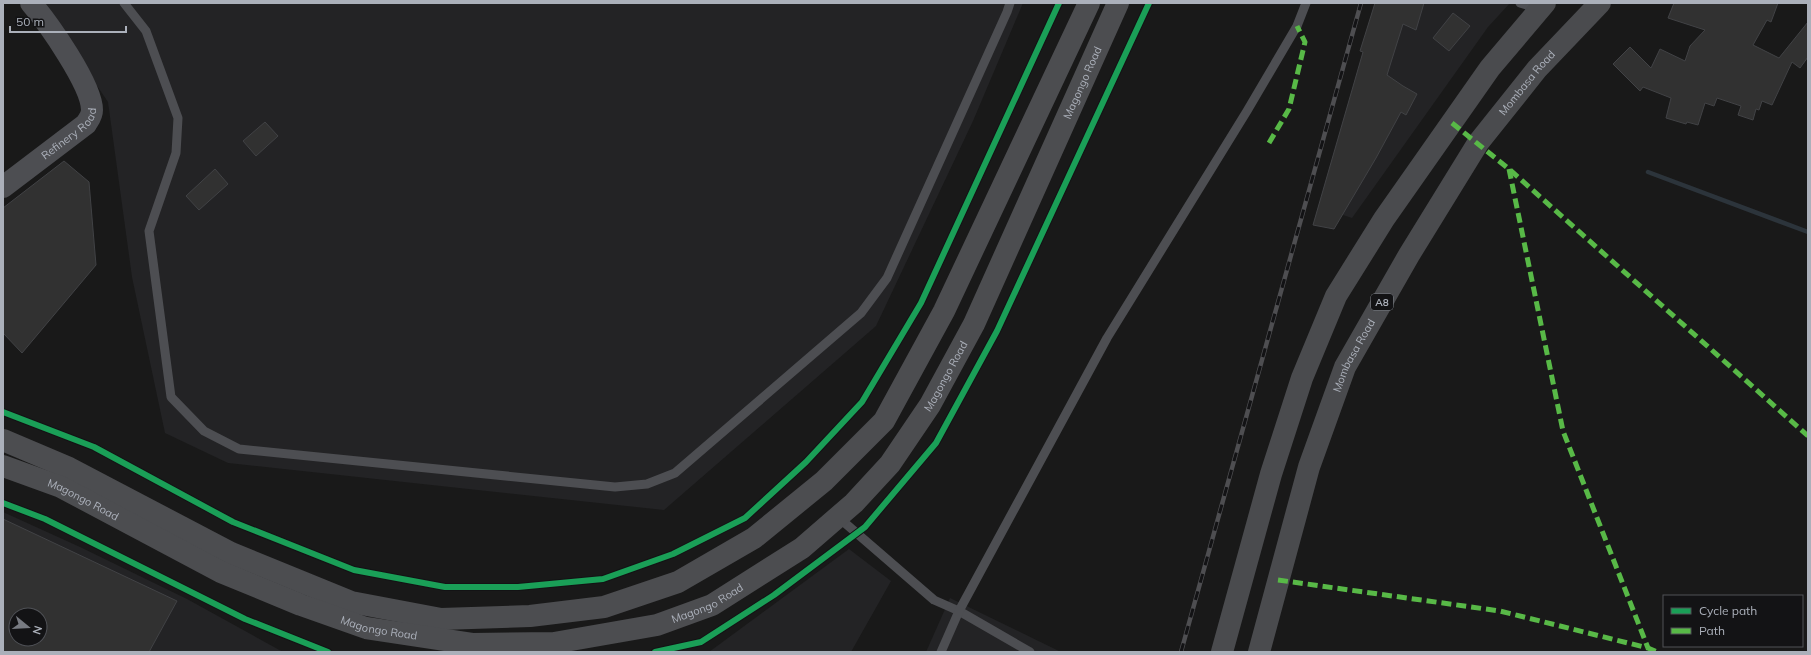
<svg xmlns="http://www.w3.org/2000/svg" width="1811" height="655" font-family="Mulish,sans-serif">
  <rect width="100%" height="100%" fill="#191919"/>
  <!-- built -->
  <g fill="#232325" fill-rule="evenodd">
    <polygon points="39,3 1023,3 973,121 876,326 664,510 228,463 165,433 132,277 108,102 62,34"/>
    <polygon points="1383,3 1510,3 1488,27 1352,218 1328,210"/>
    <path d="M3,512L80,547L187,599L283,652H3ZM16,615H40V639H16Z"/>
    <polygon points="849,549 891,581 851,652 709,652"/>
    <polygon points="950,598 1061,652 926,652"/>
  </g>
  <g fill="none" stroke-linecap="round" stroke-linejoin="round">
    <!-- stream -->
    <polyline stroke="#2c343b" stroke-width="4.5" points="1648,172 1808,232"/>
  </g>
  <!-- building -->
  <g fill="#313131" stroke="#414245" fill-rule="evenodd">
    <polygon points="1375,3 1424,3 1416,30 1403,24 1387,75 1403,86 1417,94 1406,115 1401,112 1376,158 1334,229 1313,225 1363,52 1360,51"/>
    <polygon points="1674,3 1778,3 1771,22 1767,20 1753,45 1779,58 1808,22 1808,57 1800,68 1792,62 1772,105 1762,101 1759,110 1756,109 1753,120 1738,115 1741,106 1717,98 1714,106 1705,103 1698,125 1687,122 1686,124 1666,118 1671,98 1643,87 1640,91 1613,64 1630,47 1651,68 1660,49 1685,61 1690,46 1705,30 1668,18"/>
    <polygon points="1453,13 1470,26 1449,51 1433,38"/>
    <polygon points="265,122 278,136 256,156 243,141"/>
    <polygon points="64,161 89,182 96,265 22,353 3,333 3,208"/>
    <polygon points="215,169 228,184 199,210 186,196"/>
    <path d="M3,519L177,601L149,652H3ZM16,615H40V639H16Z"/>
  </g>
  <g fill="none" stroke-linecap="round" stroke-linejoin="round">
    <!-- service -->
    <g stroke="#4d4e52" stroke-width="9">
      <polyline points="124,3 146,31 178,118 176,153 149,231 171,397 204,431 239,449 615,487 647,484 675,473 861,313 887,278 1007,12 1010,3"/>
      <polyline points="1520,3 1539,9"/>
      <polyline points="838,517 934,600 959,611 1030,652"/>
      <polyline points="941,652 959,611 1107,338 1247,111 1297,26 1306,3"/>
    </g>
    <!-- tertiary -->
    <path stroke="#4d4e52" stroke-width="22" id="s1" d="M3,187L86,124C89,119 92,116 92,110C92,85 48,23 31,3"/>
    <!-- secondary -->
    <g stroke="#4c4d50" stroke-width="22">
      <polyline points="3,440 69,468 231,553 351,602 441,619 530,616 604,607 678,582 754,538 824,481 884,421 944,311 1089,3"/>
      <path id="s2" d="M3,466L61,487L221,572L301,605L366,628L472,644L554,643L657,625L712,605L802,548L854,503L890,464L930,405L974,324L1118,3"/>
    </g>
    <!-- trunk -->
    <g stroke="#4a4b4e" stroke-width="22">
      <polyline points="1222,652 1271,474 1302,378 1336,296 1384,219 1490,68 1545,3"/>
      <path id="s3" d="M1259,652L1309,467L1345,367L1409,255L1478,143L1537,69L1600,3"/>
    </g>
    <!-- rail casing -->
    <g stroke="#4e4e51" stroke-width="4.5">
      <polyline id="rail" points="1181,652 1361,3"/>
    </g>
    <!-- rail -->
    <use href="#rail" stroke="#131315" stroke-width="3" stroke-dasharray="9" stroke-linecap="butt"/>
    <!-- quiet -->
    <g stroke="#58b947" stroke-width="5" stroke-dasharray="10 5" stroke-linecap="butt">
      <polyline points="1452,123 1509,169 1808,436"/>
      <polyline points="1269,143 1289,109 1305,42 1297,26"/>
      <polyline points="1509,169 1563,431 1648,648"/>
      <polyline points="1278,580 1500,611 1648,648 1657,652"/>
    </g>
    <!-- cycleway casing -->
    <g stroke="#131315" stroke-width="8">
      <g id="cycleway">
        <polyline points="3,412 94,447 233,522 354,570 445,587 518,587 603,579 673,554 745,518 806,462 862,402 921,303 1059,3"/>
        <polyline points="3,503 45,519 245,619 328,652"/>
        <polyline points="655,652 701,642 774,595 865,527 936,443 997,331 1149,3"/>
      </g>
    </g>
    <!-- cycleway -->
    <use href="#cycleway" stroke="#1a9f57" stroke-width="6"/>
  </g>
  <g text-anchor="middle" stroke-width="3.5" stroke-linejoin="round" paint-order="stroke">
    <!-- shield labels -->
    <rect fill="#131315" stroke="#7d8188" stroke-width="1" x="1371" y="294" width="22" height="16" rx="3"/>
    <g font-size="10" font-weight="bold" fill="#abb0ba">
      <text x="1382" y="306">A8</text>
    </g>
    <!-- street labels -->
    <g font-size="11" fill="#abb0ba" stroke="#131315">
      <text dy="4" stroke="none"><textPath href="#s2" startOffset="1407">Magongo Road</textPath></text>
      <text dy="4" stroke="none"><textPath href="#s3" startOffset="636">Mombasa Road</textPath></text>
      <text dy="4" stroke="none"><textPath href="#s1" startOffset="86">Refinery Road</textPath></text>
      <text dy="4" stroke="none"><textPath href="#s3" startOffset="312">Mombasa Road</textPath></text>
      <text dy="4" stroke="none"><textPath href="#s2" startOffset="1083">Magongo Road</textPath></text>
      <text dy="4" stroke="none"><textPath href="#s2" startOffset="87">Magongo Road</textPath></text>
      <text dy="4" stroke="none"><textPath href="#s2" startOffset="747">Magongo Road</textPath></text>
      <text dy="4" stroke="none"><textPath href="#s2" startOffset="411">Magongo Road</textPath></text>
    </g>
  </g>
  <!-- border -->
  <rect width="1811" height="655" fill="none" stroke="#abb0ba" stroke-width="8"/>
  <!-- legend -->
  <rect x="1663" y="595" width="140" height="52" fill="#131315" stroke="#505257"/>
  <rect x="1671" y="608" width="20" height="6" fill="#1a9f57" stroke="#505257"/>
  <text x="1699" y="615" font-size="12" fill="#abb0ba">Cycle path</text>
  <rect x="1671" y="628" width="20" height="6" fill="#58b947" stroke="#505257"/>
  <text x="1699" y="635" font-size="12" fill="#abb0ba">Path</text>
  <!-- north arrow -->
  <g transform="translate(28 627) rotate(108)"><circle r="19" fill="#131315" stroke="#505257"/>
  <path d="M0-3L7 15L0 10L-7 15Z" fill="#787b82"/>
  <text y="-6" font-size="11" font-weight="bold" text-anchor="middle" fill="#abb0ba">N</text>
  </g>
  <!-- scale -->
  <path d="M10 26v6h116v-6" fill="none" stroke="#abb0ba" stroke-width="2"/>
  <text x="16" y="26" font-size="12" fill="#abb0ba" stroke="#131315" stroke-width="3" paint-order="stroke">50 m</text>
</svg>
